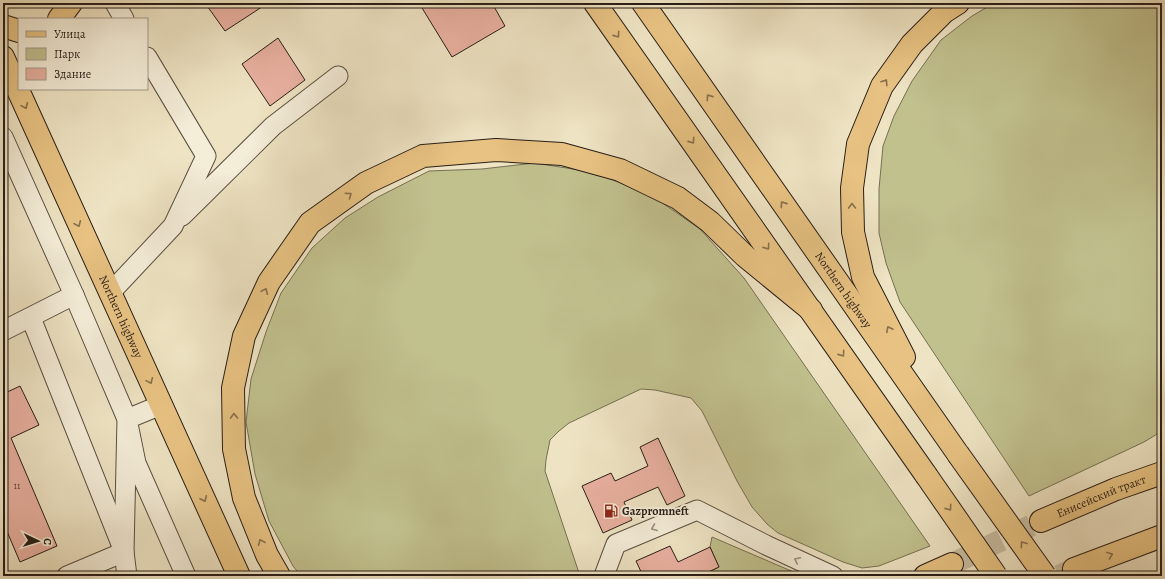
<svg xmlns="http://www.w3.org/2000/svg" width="1165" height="579" font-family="Alegreya,serif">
  <rect width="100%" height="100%" fill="#eee3c3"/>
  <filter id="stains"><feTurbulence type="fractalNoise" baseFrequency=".005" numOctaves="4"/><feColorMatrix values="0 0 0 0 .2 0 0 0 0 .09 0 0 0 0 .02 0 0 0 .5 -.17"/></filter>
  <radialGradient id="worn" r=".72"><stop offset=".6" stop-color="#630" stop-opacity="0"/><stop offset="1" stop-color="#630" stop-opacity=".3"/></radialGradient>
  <!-- green -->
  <g fill="#c1c18e" stroke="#757052">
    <polygon points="994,3 1162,3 1162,431 1144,442 1029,496 900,302 886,263 879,233 879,189 883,146 894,116 912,81 941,40 972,16"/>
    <polygon points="535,163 592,172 641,191 661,202 700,229 744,278 930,546 879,566 862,568 843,562 778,533 767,524 752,507 737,481 702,411 691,398 655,390 641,389 569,423 559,431 550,440 546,460 545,471 580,576 301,576 293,566 269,521 255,474 246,422 251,379 266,332 281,293 312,248 345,218 378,197 429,171 482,169"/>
    <polygon points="712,537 803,576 700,576 719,567 710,547"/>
  </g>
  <!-- building -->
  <g fill="#e8b0a0" stroke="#291e17">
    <polygon points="205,3 268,3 225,31"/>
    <polygon points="419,3 492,3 505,26 452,57"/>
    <polygon points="278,38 305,80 270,106 242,64"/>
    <polygon points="20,386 39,425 11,438 57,546 20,562 3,522 3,394"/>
    <polygon points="658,438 685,496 667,505 658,487 624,502 632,520 603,533 582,486 611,473 615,481 648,466 640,447"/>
    <polygon points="670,546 678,562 710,547 719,567 700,576 643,576 636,561"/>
  </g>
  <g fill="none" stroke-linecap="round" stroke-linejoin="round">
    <!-- major-tunnel -->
    <g stroke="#c7bca1" stroke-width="22" stroke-dasharray="22 11" stroke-linecap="butt">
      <polyline points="952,564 1041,521"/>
      <polyline points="1059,576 1074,569"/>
    </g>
    <!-- minor casing -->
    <g stroke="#5a4f42" stroke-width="21">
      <g id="minor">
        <polyline points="115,3 124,19"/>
        <polyline points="3,137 74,295 127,419 124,552 127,576"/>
        <polyline points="182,216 273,126 338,76"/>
        <polyline points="110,293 173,226 206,156 147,57"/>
        <polyline points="31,318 121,544"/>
        <polyline points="3,331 74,295"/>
        <polyline points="161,405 127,419 136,463 186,576"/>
        <polyline points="67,576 124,552"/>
        <polyline points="605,576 605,573 616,544 697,510 766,545 833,576"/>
      </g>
    </g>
    <!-- major casing -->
    <g stroke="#291e17" stroke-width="24">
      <g id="major">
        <polyline points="595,3 926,475"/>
        <path id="s1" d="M643,3L958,454"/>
        <polyline points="59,19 71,3"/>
        <polyline points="3,26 19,31"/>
        <path id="s2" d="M3,57L239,576"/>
        <polyline points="904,357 863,277 853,232 852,188 858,144 882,86 912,44 944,12 958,3"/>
        <path id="s3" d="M1041,521L1116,489L1162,473"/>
        <polyline points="1074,569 1162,536"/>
        <polyline points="279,576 267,555 244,498 234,449 233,388 244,336 269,282 310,223 366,183 423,156 496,150 562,154 620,170 678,198 710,222 745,256 811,310"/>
        <polyline points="925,576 952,564"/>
      </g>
    </g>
    <!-- minor -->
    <use href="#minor" stroke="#f4edd8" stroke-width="19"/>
    <!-- major -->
    <use href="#major" stroke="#e7c282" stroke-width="22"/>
    <!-- major-bridge casing -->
    <g stroke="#291e17" stroke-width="24" stroke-linecap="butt">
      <g id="major-bridge">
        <polyline points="958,454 1045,576"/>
        <polyline points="926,475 996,576"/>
      </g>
    </g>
    <!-- major-bridge -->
    <use href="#major-bridge" stroke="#e7c282" stroke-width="22"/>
  </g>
  <!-- one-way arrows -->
  <defs><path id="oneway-chevron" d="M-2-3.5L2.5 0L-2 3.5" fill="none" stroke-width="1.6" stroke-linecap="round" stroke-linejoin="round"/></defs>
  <g stroke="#88704c">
    <use href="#oneway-chevron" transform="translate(617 35) rotate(55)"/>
    <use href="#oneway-chevron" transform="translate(885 82) rotate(-57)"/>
    <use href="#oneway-chevron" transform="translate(709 97) rotate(-125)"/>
    <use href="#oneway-chevron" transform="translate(25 106) rotate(66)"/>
    <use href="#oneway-chevron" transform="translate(692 141) rotate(55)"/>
    <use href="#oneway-chevron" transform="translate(349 195) rotate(-36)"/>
    <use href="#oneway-chevron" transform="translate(783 204) rotate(-125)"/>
    <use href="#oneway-chevron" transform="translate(852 206) rotate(-91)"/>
    <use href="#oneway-chevron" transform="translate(78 224) rotate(66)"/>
    <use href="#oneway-chevron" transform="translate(767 247) rotate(55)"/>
    <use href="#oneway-chevron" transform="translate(265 291) rotate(-66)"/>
    <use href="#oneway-chevron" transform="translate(889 329) rotate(-117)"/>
    <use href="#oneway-chevron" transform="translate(842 354) rotate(55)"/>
    <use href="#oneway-chevron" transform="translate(150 381) rotate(66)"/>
    <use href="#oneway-chevron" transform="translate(234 416) rotate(-91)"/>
    <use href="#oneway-chevron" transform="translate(204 499) rotate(65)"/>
    <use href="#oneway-chevron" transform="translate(949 508) rotate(55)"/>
    <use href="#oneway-chevron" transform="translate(261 542) rotate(-112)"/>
    <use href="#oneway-chevron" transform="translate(1023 544) rotate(-126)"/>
    <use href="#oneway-chevron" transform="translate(1110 555) rotate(-21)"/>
  </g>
  <g stroke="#999081">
    <use href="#oneway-chevron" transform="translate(654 528) rotate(157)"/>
    <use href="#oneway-chevron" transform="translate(797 560) rotate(-155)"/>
  </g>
  <!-- icons -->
  <defs>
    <g id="fuel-bare" transform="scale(1.08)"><path d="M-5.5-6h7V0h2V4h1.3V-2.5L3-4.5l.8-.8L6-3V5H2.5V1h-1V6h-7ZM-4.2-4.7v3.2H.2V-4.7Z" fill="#8f2418" stroke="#f4edd8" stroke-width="2.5" paint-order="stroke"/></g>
  </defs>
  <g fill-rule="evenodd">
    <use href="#fuel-bare" x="611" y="511"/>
  </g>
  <g text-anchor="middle" stroke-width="4" stroke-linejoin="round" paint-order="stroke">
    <!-- number labels -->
    <g font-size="10" fill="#594239">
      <text x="17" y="489">11</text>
    </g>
    <!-- street labels -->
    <g font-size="12" fill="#291e17" stroke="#f4edd8">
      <text dy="4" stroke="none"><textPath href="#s1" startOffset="350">Northern highway</textPath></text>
      <text dy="4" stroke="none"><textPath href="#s2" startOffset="285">Northern highway</textPath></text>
      <text dy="4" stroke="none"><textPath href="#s3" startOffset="65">Енисейский тракт</textPath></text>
    </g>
    <!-- poi labels -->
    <g font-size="12" font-weight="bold" fill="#291e17" stroke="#f4edd8" text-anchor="start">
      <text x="622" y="515">Gazpromneft</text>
    </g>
  </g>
  <!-- margin -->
  <rect width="1165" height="579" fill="none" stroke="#eee3c3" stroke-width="16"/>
  <rect x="4" y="4" width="1157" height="571" fill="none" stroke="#291e17" stroke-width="2"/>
  <rect x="8" y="8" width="1149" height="563" fill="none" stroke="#291e17"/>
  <!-- legend -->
  <rect x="18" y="18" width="130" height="72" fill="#f4edd8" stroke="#a39a8b"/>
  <rect x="26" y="31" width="20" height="6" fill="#e7c282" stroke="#a39a8b"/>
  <text x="54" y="38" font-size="12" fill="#291e17">Улица</text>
  <rect x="26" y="48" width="20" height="12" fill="#c1c18e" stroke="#a39a8b"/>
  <text x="54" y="58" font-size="12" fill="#291e17">Парк</text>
  <rect x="26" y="68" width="20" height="12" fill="#e8b0a0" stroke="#a39a8b"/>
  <text x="54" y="78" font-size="12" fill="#291e17">Здание</text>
  <!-- north arrow -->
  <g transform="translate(38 541) rotate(94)" stroke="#f4edd8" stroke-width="3" paint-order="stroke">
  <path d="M0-3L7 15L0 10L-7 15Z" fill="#291e17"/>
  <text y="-6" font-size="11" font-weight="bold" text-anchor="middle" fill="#291e17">С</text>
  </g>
  <rect width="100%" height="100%" filter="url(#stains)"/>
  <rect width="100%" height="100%" fill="url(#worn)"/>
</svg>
